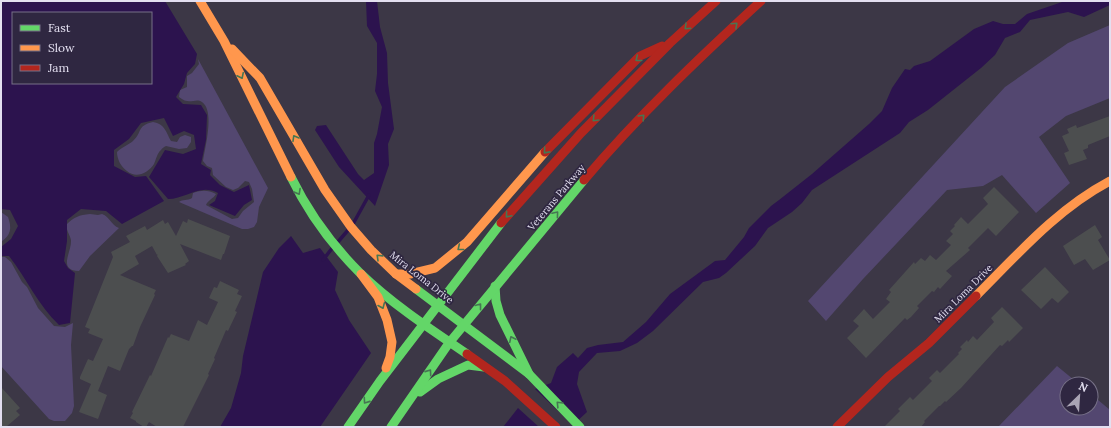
<svg xmlns="http://www.w3.org/2000/svg" width="1111" height="428" font-family="Lora,serif">
  <rect width="100%" height="100%" fill="#3c3746"/>
  <!-- green -->
  <g fill="#534770">
    <polygon points="1110,25 1110,98 1066,116 1039,137 1070,183 1036,213 1002,175 983,186 947,190 863,279 826,321 808,301 1005,87 1068,43"/>
    <path d="M198,59L268,188L259,207L257,222L254,227L248,229H242L179,202C183,199 187,201 192,198L193,193C202,190 208,190 216,194C213,199 208,200 206,205L232,219L238,218L243,211L254,202L252,189L249,182L245,181L238,188L233,190L226,187L213,175L212,168L207,166L203,161C205,147 215,111 202,102C195,97 190,106 179,97L180,90L187,87V76L192,73L199,64Z"/>
    <path d="M153,122C165,124 166,132 171,141L177,142L180,137L185,135L191,137V142L187,148L179,149L166,146C164,147 162,148 161,150C157,153 156,160 154,164C148,173 136,179 127,171C121,167 117,159 117,152C122,147 128,145 133,141C143,132 136,126 153,122Z"/>
    <path d="M1,212L8,217C12,228 11,235 1,242Z"/>
    <path d="M90,214L98,215L102,214C110,217 111,225 119,228L90,256L79,271C57,270 72,252 71,240C70,235 67,232 66,225C74,217 79,215 90,214Z"/>
    <polygon points="1,257 5,257 11,262 22,282 27,287 38,308 54,326 65,327 73,323 71,345 74,406 72,413 65,421 54,421 49,419 1,366"/>
    <polygon points="1057,366 1079,384 1067,384 1067,408 1091,408 1091,394 1110,410 1110,427 998,427"/>
  </g>
  <!-- water -->
  <g fill="#2c134e" fill-rule="evenodd">
    <path d="M1,1H165L197,54L195,64L187,73L184,84L176,97L183,104L201,105L207,115L206,140L201,164L211,170L210,175L220,185L234,192L249,185L252,200L244,205L235,216L209,205L215,201L218,193C200,183 186,199 168,199L149,177L165,150L183,154L196,149L194,135L184,131L173,136L164,118L141,123L129,139L114,150V166L135,177L146,176L164,201L122,224L106,211L81,209L67,220V241L64,261L68,268L75,273L70,323L59,325C38,305 27,279 9,256H1V247L11,239L18,226L10,210L1,209ZM13,13H151V83H13Z"/>
    <polygon points="366,1 377,1 380,27 387,53 388,83 394,129 388,144 389,165 375,206 339,167 315,130 317,126 326,125 358,174 364,180 374,173 374,143 377,134 382,107 375,91 377,74 377,43 367,26"/>
    <polygon points="1065,1 1110,1 1110,5 1084,17 1068,12 1030,20 1020,32 1005,38 995,55 981,68 928,110 909,122 900,133 812,190 802,203 792,212 768,228 755,246 726,273 719,278 703,282 653,331 637,343 620,351 597,353 579,372 577,384 587,412 573,425 535,389 551,383 557,367 573,353 578,358 587,348 598,345 623,342 646,322 670,294 715,261 725,260 744,237 749,228 771,206 779,200 812,174 869,124 882,111 892,88 905,69 910,70 914,66 930,61 974,29 993,21 1003,24 1015,24 1027,14"/>
    <polygon points="291,236 303,253 320,248 338,272 335,290 349,320 371,353 320,427 220,427 231,408 241,373 243,356 263,272 279,248"/>
    <polygon points="518,408 539,427 503,427"/>
  </g>
  <g fill="none" stroke-linecap="round" stroke-linejoin="round">
    <!-- stream -->
    <g stroke="#2c134e" stroke-width="3.5">
      <polyline points="353,224 369,195"/>
      <polyline points="337,243 349,229"/>
      <polyline points="323,260 333,247"/>
    </g>
  </g>
  <!-- building -->
  <g fill="#4c4e4f">
    <polygon points="1110,116 1110,136 1088,145 1088,148 1083,150 1087,159 1069,165 1064,153 1069,151 1062,136 1069,133 1067,129 1076,125 1077,128"/>
    <polygon points="994,187 1019,212 996,236 988,228 968,248 970,250 946,271 952,276 940,289 938,287 934,292 932,291 917,306 919,308 911,317 907,320 905,318 866,358 847,338 859,326 853,321 864,309 873,319 890,302 886,299 891,292 889,290 914,262 915,264 921,258 925,261 930,255 936,260 951,245 946,241 953,234 950,231 955,226 954,225 961,217 968,224 988,204 983,198"/>
    <polygon points="188,219 230,236 224,254 223,254 221,260 180,244 189,261 185,264 186,265 168,273 157,256 158,254 157,255 152,246 135,256 139,264 120,275 156,290 154,294 155,295 140,327 133,346 132,346 129,349 120,371 108,366 98,391 107,395 98,419 79,412 91,384 80,379 80,377 88,359 93,361 103,339 88,333 90,329 85,327 113,257 111,252 130,242 126,236 145,226 147,230 163,220 165,224 168,222 176,236 183,221 187,223"/>
    <polygon points="1095,225 1102,237 1098,240 1110,260 1093,270 1085,259 1074,265 1063,246"/>
    <polygon points="1045,267 1069,292 1058,303 1052,298 1041,309 1021,290"/>
    <polygon points="220,281 239,290 237,294 242,296 235,311 237,312 228,331 226,330 214,358 215,359 208,374 209,375 183,427 157,427 149,422 146,427 144,427 136,422 136,421 130,418 133,413 132,412 150,375 151,376 168,337 169,338 171,334 189,341 198,320 207,325 218,302 209,298 214,287 217,288"/>
    <polygon points="1002,307 1023,328 1009,342 1008,340 1002,346 1000,345 961,388 946,402 945,401 940,406 939,406 924,421 925,422 921,427 884,427 900,411 898,409 910,397 913,400 932,381 929,378 937,370 940,373 959,354 958,353 962,349 960,347 967,340 968,342 973,336 977,340 994,322 991,318"/>
    <polygon points="1,387 20,408 16,411 20,415 6,427 1,427"/>
  </g>
  <g fill="none" stroke-linecap="round" stroke-linejoin="round">
    <!-- fast -->
    <g stroke="#63d668" stroke-width="9">
      <path d="M291,177C308,212 332,245 360,273C392,304 430,329 467,354"/>
      <polyline points="495,286 496,301 500,315 529,374"/>
      <polyline points="416,289 529,374 580,427"/>
      <polyline points="420,392 438,379 468,365 484,367"/>
      <polyline points="348,427 380,381 501,223"/>
      <polyline points="391,427 449,343 584,180"/>
    </g>
    <!-- slow -->
    <g stroke="#ff974d" stroke-width="9">
      <polyline points="200,1 224,41 291,177"/>
      <polyline points="232,49 260,78 325,190 351,227 371,250 396,274 416,289"/>
      <polyline points="361,274 378,297 387,320 392,342 390,357 386,368"/>
      <polyline points="396,274 410,274 435,268 467,242 545,152"/>
      <path d="M976,296C1018,254 1057,209 1110,181"/>
    </g>
    <!-- jam -->
    <g stroke="#b3261e" stroke-width="9">
      <polyline points="545,152 640,56 662,46"/>
      <path d="M584,180C638,116 699,58 761,1"/>
      <polyline points="501,223 581,133 670,43 716,1"/>
      <polyline points="467,354 505,381 556,427"/>
      <polyline points="837,427 888,377 929,343 976,296"/>
    </g>
  </g>
  <!-- one-way arrows -->
  <defs><path id="oneway-chevron" d="M-2-3.5L2.5 0L-2 3.5" fill="none" stroke-width="1.6" stroke-linecap="round" stroke-linejoin="round"/></defs>
  <g stroke="#467653">
    <use href="#oneway-chevron" transform="translate(735 25) rotate(-43)"/>
    <use href="#oneway-chevron" transform="translate(687 27) rotate(137)"/>
    <use href="#oneway-chevron" transform="translate(638 59) rotate(141)"/>
    <use href="#oneway-chevron" transform="translate(241 76) rotate(64)"/>
    <use href="#oneway-chevron" transform="translate(642 117) rotate(-46)"/>
    <use href="#oneway-chevron" transform="translate(595 119) rotate(135)"/>
    <use href="#oneway-chevron" transform="translate(295 138) rotate(-120)"/>
    <use href="#oneway-chevron" transform="translate(546 151) rotate(132)"/>
    <use href="#oneway-chevron" transform="translate(298 192) rotate(61)"/>
    <use href="#oneway-chevron" transform="translate(556 214) rotate(-50)"/>
    <use href="#oneway-chevron" transform="translate(508 215) rotate(131)"/>
    <use href="#oneway-chevron" transform="translate(460 248) rotate(141)"/>
    <use href="#oneway-chevron" transform="translate(379 257) rotate(-136)"/>
    <use href="#oneway-chevron" transform="translate(382 306) rotate(67)"/>
    <use href="#oneway-chevron" transform="translate(479 306) rotate(-52)"/>
    <use href="#oneway-chevron" transform="translate(512 339) rotate(-116)"/>
    <use href="#oneway-chevron" transform="translate(429 372) rotate(-55)"/>
    <use href="#oneway-chevron" transform="translate(366 401) rotate(125)"/>
    <use href="#oneway-chevron" transform="translate(559 404) rotate(-134)"/>
  </g>
  <g text-anchor="middle" stroke-width="3.5" stroke-linejoin="round" paint-order="stroke">
    <!-- street labels -->
    <g font-size="10" fill="#e3dff0" stroke="#2f2741">
      <text transform="translate(556 197) rotate(-50)" y="4">Veterans Parkway</text>
      <text transform="translate(422 277) rotate(38)" y="4">Mira Loma Drive</text>
      <text transform="translate(963 293) rotate(-45)" y="4">Mira Loma Drive</text>
    </g>
  </g>
  <!-- border -->
  <rect width="1111" height="428" fill="none" stroke="#e3dff0" stroke-width="4"/>
  <!-- legend -->
  <rect x="12" y="12" width="140" height="72" fill="#2f2741" stroke="#777187"/>
  <rect x="20" y="25" width="20" height="6" fill="#63d668" stroke="#777187"/>
  <text x="48" y="32" font-size="12" fill="#e3dff0">Fast</text>
  <rect x="20" y="45" width="20" height="6" fill="#ff974d" stroke="#777187"/>
  <text x="48" y="52" font-size="12" fill="#e3dff0">Slow</text>
  <rect x="20" y="65" width="20" height="6" fill="#b3261e" stroke="#777187"/>
  <text x="48" y="72" font-size="12" fill="#e3dff0">Jam</text>
  <!-- north arrow -->
  <g transform="translate(1079 396) rotate(25)"><circle r="19" fill="#2f2741" stroke="#777187"/>
  <path d="M0-3L7 15L0 10L-7 15Z" fill="#a9a4b4"/>
  <text y="-6" font-size="11" font-weight="bold" text-anchor="middle" fill="#e3dff0">N</text>
  </g>
</svg>
